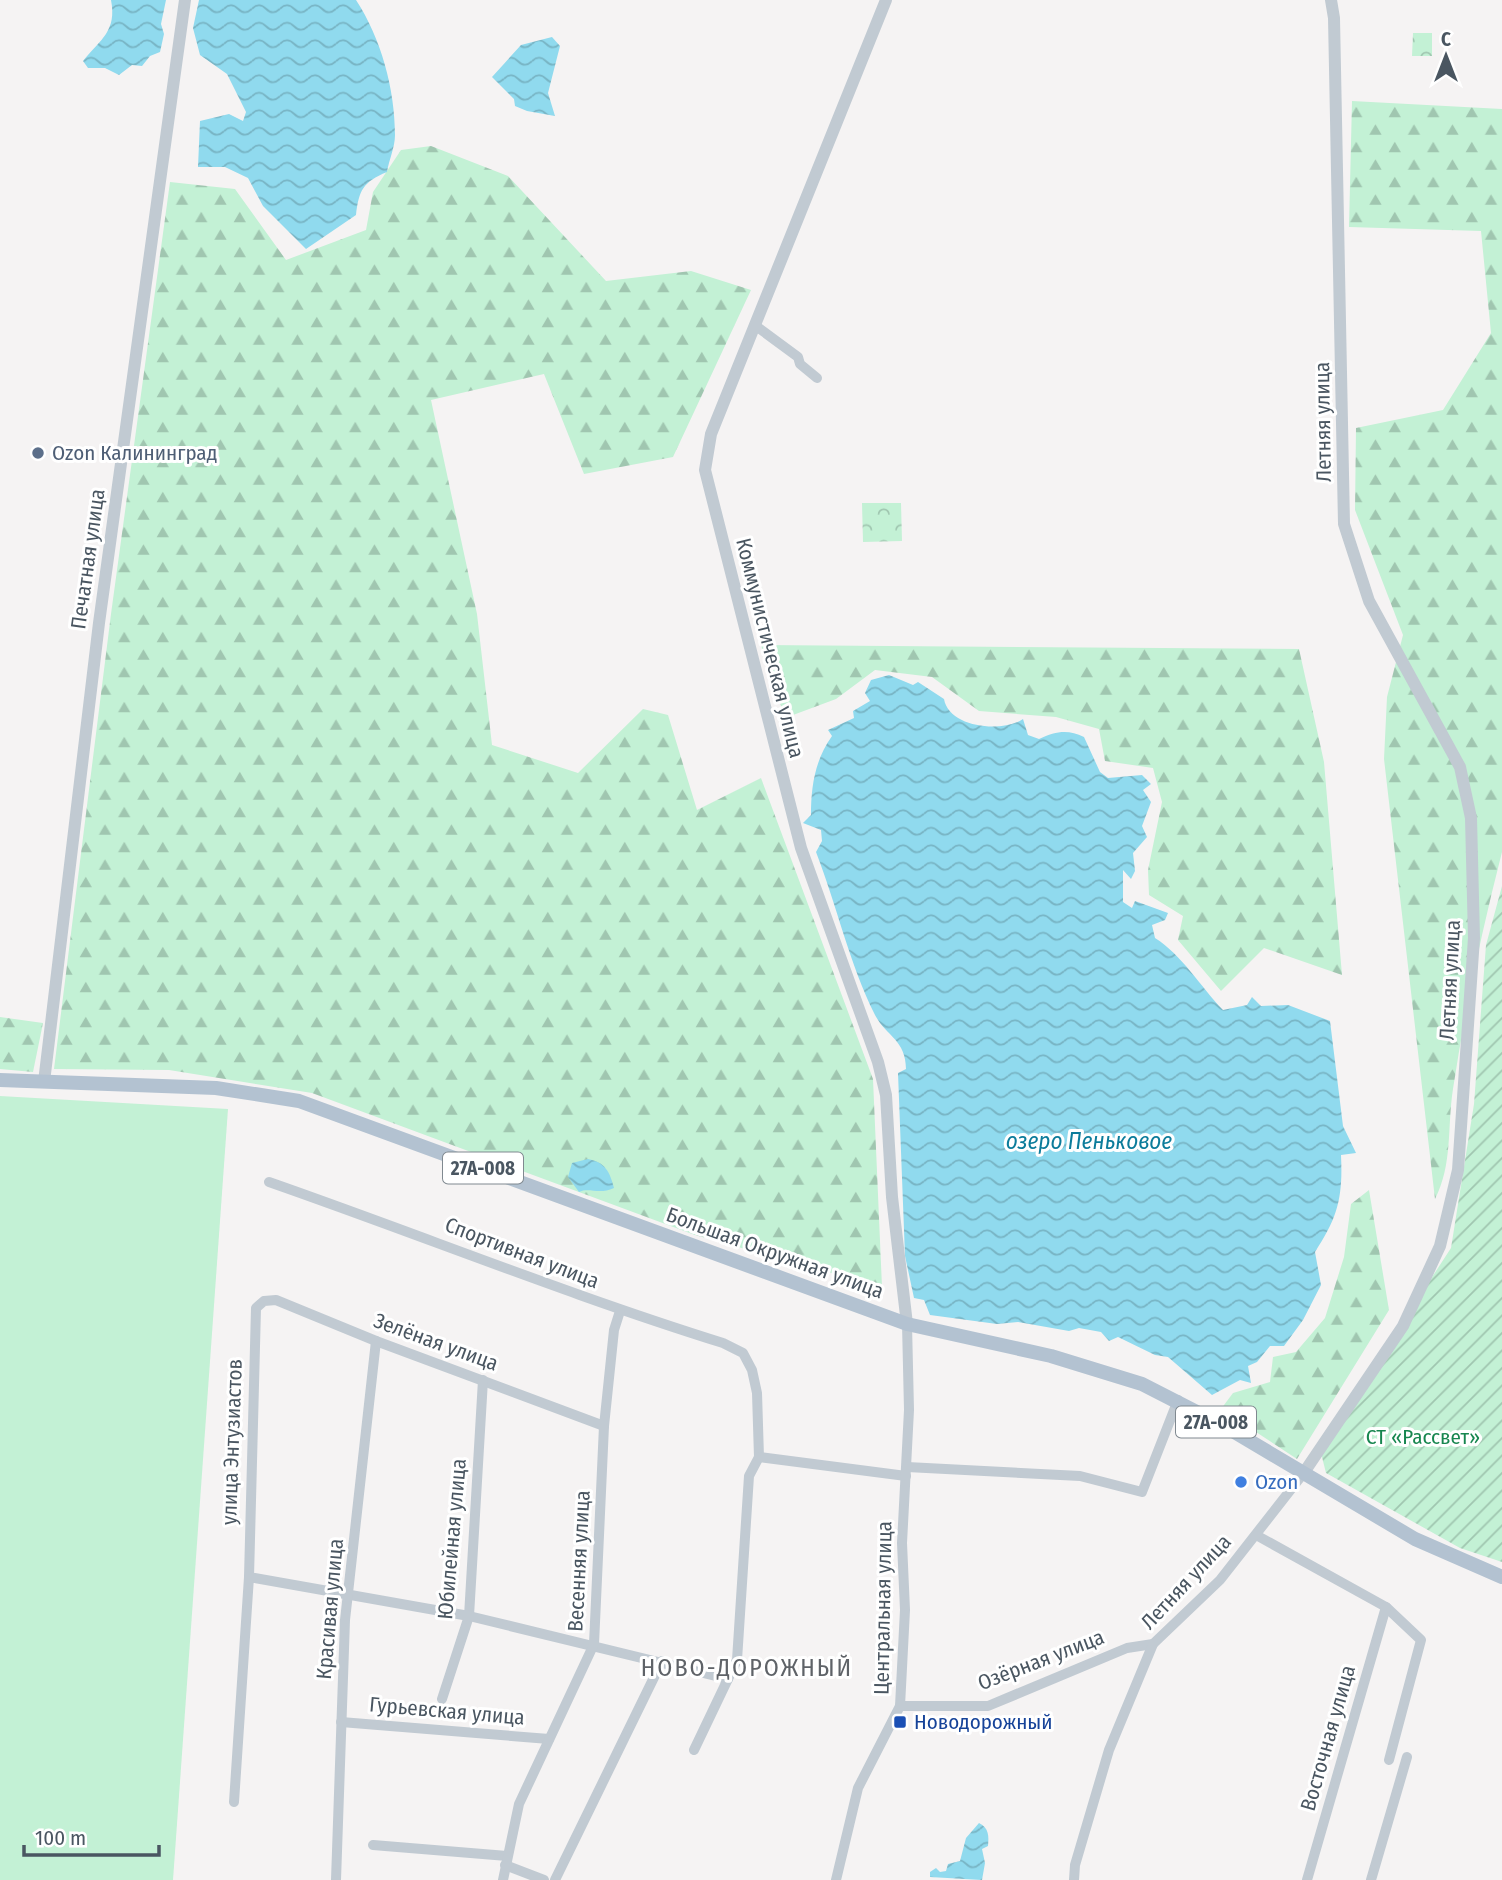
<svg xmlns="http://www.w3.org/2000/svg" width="1502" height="1880" font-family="'Fira Sans Condensed',sans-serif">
  <defs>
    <pattern id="forest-firs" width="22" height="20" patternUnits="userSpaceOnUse" patternTransform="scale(1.75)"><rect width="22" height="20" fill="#c3f1d5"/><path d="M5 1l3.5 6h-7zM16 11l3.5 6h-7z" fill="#a0c6b0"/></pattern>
    <pattern id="park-crowns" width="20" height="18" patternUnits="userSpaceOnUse" patternTransform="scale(1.75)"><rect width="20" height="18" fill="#c3f1d5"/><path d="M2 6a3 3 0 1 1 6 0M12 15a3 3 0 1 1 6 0" fill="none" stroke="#a0c6b0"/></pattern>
    <pattern id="garden-furrows" width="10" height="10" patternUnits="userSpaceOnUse" patternTransform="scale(1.75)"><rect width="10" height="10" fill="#c3f1d5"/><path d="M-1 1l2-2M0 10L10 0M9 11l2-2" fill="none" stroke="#a0c6b0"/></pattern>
    <pattern id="water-waves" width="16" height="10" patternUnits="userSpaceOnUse" patternTransform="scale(1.75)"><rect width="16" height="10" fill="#90daee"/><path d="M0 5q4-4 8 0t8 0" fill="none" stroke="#78b4c4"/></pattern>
  </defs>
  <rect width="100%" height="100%" fill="#f5f3f3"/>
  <!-- grass -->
  <polygon fill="#c3f1d5" points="0,1096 228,1109 173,1880 0,1880"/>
  <!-- forest -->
  <g fill="url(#forest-firs)">
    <path d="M1352,101L1502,109V852C1482,930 1465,1009 1453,1089C1447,1127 1453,1164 1435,1199L1384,759L1387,697L1403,635L1355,510L1356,428L1443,410L1491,333L1481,231L1349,227Z"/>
    <polygon points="431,146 508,176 606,281 691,271 751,290 673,457 584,474 544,374 431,400 477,614 492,745 578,773 643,709 668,715 697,810 761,778 873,1079 882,1287 695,1235 312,1093 169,1070 54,1069 111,614 170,182 235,189 286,260 366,230 373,192 401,150"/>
    <polygon points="761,645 1299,649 1324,762 1342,975 1264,948 1221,991 1178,940 1183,916 1149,895 1148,870 1162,802 1153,768 1105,761 1099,729 1056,717 979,711 932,677 875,670 836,699 785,718"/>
    <polygon points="0,1017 43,1023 33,1072 0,1069"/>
    <polygon points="1369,1190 1389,1310 1297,1459 1221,1409 1233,1393 1270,1382 1273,1357 1296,1352 1325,1318 1344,1257 1351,1204"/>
  </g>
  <!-- park -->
  <g fill="url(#park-crowns)">
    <polygon points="1413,33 1432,33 1432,56 1412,56"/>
    <polygon points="862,503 901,503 902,541 863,542"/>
  </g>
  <!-- garden -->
  <polygon fill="url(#garden-furrows)" points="1502,886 1502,1562 1460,1548 1326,1473 1320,1449 1451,1248 1474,1104 1486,945"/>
  <!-- water -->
  <g fill="url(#water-waves)">
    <path d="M111,0H166L161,24L164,34L160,52L150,56L142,66L132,65L119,75L105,68H88L83,61C101,39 117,31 111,0Z"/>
    <path d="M199,0H356C381,38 395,89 395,135C395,147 389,160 387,172C363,182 359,190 356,215L306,249L263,206L248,178L225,167H198L200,121L229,114L243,121L246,112L227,74L200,55L193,28Z"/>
    <polygon points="552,37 560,46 548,93 555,116 527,111 515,106 514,99 492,77 521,45"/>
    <path d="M889,675L913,685L918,682L944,699C949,728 1003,733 1023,719L1028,735L1039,739C1056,731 1068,729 1084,737L1100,772L1108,778L1142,775L1151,784L1143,790L1151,802L1142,826L1147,837L1133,853L1135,871L1131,879L1123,870V902L1132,908L1135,901L1168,913L1165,920L1152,925L1155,938C1182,955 1200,986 1223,1010L1247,1005L1252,997L1261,1006L1288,1005L1330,1021L1343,1126L1356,1153L1341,1155C1343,1197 1338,1217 1315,1252L1321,1285L1303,1320L1284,1346H1270L1257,1362L1248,1366L1251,1383L1240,1380L1212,1395L1168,1357L1155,1355L1118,1337L1109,1341L1101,1332L1079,1328L1069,1331L1018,1322L997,1324L930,1315L924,1300L914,1298L905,1256L898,1073L906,1069C906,1040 886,1036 875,1015C849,963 837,906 816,852L822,841L821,830L803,823L811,815C811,786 815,760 832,736L828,730L854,718L853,711L870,701L865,693L871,680Z"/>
    <path d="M588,1159C605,1162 610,1172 614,1188C599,1195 589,1187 579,1192L568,1177L572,1163Z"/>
    <path d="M979,1823C989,1828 989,1836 988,1846L982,1849L985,1863L982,1880L930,1877V1872L936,1868L940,1872L946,1871L948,1864L960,1861L966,1838Z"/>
  </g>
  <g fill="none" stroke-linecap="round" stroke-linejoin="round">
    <!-- minor -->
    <g stroke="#c1cad2" stroke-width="10">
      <polyline points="756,326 798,357 800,364 817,378"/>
      <path d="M269,1182C421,1235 569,1295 723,1343L743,1353L752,1370L757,1393L759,1457L749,1476L737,1660L694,1750"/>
      <polyline points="759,1457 906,1476"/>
      <polyline points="907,1467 1080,1476 1142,1492 1178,1400"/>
      <polyline points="1256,1535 1386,1607 1421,1640 1389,1760"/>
      <polyline points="249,1577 256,1308 264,1301 276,1300 376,1341 604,1426"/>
      <polyline points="442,1699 469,1616 483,1380"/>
      <polyline points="900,1706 988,1706 1127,1648 1153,1644"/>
      <polyline points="341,1722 549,1739"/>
      <polyline points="234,1802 249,1577 469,1616 728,1679"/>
      <polyline points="373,1845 507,1856"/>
      <polyline points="505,1865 544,1880"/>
      <polyline points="336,1880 345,1620 376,1341"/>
      <polyline points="503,1880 519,1804 594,1644 604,1426 614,1330 620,1311"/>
      <polyline points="555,1880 662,1661"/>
      <polyline points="836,1880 858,1788 900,1706 905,1610 902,1543 909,1410 907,1324"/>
      <polyline points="1074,1880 1075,1865 1109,1750 1153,1644 1220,1580 1303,1474"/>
      <polyline points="1307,1880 1386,1607"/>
      <polyline points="1371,1880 1407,1757"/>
    </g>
    <!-- tertiary -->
    <g stroke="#c1cad2" stroke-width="12">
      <polyline points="886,0 711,434 705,470 801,848 878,1062 886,1095 892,1197 907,1324"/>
      <polyline points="44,1082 99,623 185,0"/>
      <polyline points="1303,1474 1403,1326 1440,1246 1458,1170 1474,938 1471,818 1460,767 1369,601 1344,524 1334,18 1331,0"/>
    </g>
    <!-- primary -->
    <polyline stroke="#b3c2d1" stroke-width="14" points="0,1080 216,1088 299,1101 907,1324 1051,1356 1142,1384 1226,1427 1415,1539 1502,1577"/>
  </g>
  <!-- markers -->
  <circle fill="#5c6f8a" stroke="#fff" stroke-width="2.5" cx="38" cy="453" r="7"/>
  <circle fill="#3f7fe0" stroke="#fff" stroke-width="2.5" cx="1241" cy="1482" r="7"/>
  <rect fill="#1a4fb4" stroke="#fff" stroke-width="2.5" x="893" y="1715" width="14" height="14" rx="3.5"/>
  <g text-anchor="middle" stroke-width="6" stroke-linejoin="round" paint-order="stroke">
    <!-- shield labels -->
    <g fill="#fff" stroke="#808990" stroke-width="2">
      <rect x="443" y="1152.5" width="80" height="31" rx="5"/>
      <rect x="1176" y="1406.5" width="80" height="31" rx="5"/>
    </g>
    <g font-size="19" font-weight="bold" fill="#4a5661">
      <text x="483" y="1175">27А-008</text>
      <text x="1216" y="1429">27А-008</text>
    </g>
    <!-- street labels -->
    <g font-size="21" fill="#4a5661" stroke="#fff">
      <text transform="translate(1323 422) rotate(-91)" y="7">Летняя улица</text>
      <text transform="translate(88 559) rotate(-82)" y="7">Печатная улица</text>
      <text transform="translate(770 648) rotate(76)" y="7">Коммунистическая улица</text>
      <text transform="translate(1450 980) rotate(-87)" y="7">Летняя улица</text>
      <text transform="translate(522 1253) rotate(21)" y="7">Спортивная улица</text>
      <text transform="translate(775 1253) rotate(20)" y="7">Большая Окружная улица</text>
      <text transform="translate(436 1342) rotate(20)" y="7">Зелёная улица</text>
      <text transform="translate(232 1442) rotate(-88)" y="7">улица Энтузиастов</text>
      <text transform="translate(452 1539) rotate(-85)" y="7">Юбилейная улица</text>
      <text transform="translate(579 1561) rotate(-87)" y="7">Весенняя улица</text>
      <text transform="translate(1186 1582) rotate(-47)" y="7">Летняя улица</text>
      <text transform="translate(883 1608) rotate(-89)" y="7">Центральная улица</text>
      <text transform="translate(330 1609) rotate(-85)" y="7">Красивая улица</text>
      <text transform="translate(1041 1660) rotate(-21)" y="7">Озёрная улица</text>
      <text transform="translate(447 1711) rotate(5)" y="7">Гурьевская улица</text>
      <text transform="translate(1328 1738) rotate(-74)" y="7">Восточная улица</text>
    </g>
    <!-- service labels -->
    <g font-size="21" fill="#4e5e75" stroke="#fff" text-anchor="start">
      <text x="52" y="460">Ozon Калининград</text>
    </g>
    <!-- park labels -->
    <g font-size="21" fill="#17864f" stroke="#fff">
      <text x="1423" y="1444">СТ «Рассвет»</text>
    </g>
    <!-- shop labels -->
    <g font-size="21" fill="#366cbe" stroke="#fff" text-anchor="start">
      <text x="1255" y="1489">Ozon</text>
    </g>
    <!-- transit labels -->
    <g font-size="21" fill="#164399" stroke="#fff" text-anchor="start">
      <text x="914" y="1729">Новодорожный</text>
    </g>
    <!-- water labels -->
    <g font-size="23" font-style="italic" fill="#0c7c9b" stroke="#fff">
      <text x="1089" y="1149">озеро Пеньковое</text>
    </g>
    <!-- quarter labels -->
    <g font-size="24" letter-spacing="2" fill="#5f6368" stroke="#fff">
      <text x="747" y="1676">НОВО-ДОРОЖНЫЙ</text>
    </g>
  </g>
  <!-- north arrow -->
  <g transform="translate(1446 56)" stroke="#ffffff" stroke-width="5" paint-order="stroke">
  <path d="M0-5L12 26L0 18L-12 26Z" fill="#4a5661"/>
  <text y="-10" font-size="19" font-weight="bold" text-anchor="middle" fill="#4a5661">С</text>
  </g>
  <!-- scale -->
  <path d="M24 1845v10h135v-10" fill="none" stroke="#4a5661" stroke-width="3.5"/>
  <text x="35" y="1845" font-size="21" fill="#4a5661" stroke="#ffffff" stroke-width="5" paint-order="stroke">100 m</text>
</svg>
